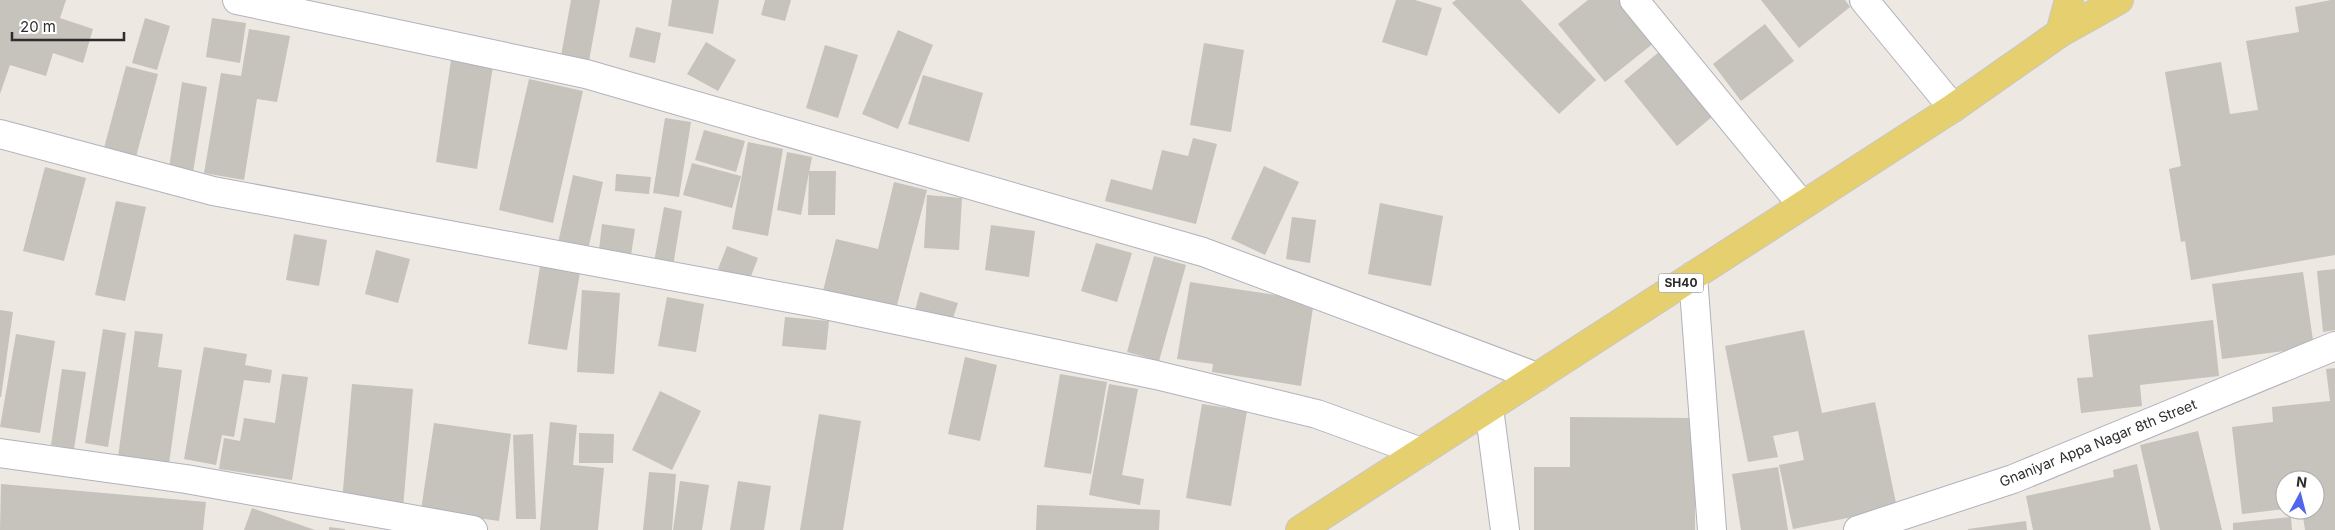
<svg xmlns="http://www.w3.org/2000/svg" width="2335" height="530" font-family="Inter,sans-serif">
  <rect width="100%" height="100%" fill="#ede8e1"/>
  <!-- building -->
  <g fill="#c6c2bc">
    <polygon points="0,0 66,0 60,18 93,29 83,63 53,53 46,76 10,65 0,94"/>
    <polygon points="571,0 600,0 589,61 561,56"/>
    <polygon points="672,0 719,0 713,34 668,26"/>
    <polygon points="765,0 791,0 785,21 761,15"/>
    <polygon points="1396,0 1415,0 1442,8 1427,56 1382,42"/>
    <polygon points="1456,0 1521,0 1596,80 1559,114 1452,3"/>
    <polygon points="1588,0 1621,0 1655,42 1605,82 1558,24"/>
    <polygon points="1761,0 1845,0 1850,7 1799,48"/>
    <polygon points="2331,0 2335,0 2335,255 2191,280 2185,241 2181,242 2169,169 2181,166 2165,72 2221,62 2230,114 2258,110 2246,41 2299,32 2295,7"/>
    <polygon points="145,18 170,26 157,70 132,63"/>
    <polygon points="212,18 246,23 240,63 206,57"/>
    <polygon points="1765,24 1794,61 1741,101 1713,64"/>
    <polygon points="636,27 661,33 655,63 629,57"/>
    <polygon points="249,29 290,36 277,102 257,99 244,180 204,173 221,73 241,76"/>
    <polygon points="898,30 933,45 898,129 862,114"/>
    <polygon points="706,42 736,60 718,91 687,74"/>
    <polygon points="1204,43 1244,50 1231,132 1190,125"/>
    <polygon points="825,45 858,55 838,118 806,108"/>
    <polygon points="1659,52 1712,117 1677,146 1624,81"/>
    <polygon points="451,60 493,66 477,169 436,162"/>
    <polygon points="126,66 158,74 136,157 104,148"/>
    <polygon points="923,75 983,93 969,142 908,124"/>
    <polygon points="529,79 583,91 553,223 499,210"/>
    <polygon points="182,82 207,87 193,172 169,168"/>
    <polygon points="665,118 691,122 679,197 653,193"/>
    <polygon points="704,130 745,141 736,172 695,160"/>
    <polygon points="1193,138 1217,144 1196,224 1105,201 1111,179 1152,190 1162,150 1188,156"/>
    <polygon points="748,142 783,149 768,236 732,229"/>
    <polygon points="787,152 812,157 801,215 777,210"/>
    <polygon points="692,163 741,176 732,208 683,195"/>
    <polygon points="1264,166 1299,182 1265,255 1231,239"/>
    <polygon points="45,167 86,178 64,261 23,251"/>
    <polygon points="809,171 836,171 835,215 808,215"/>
    <polygon points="616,174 651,177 649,194 615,191"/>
    <polygon points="573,175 603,182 588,250 558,243"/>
    <polygon points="894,182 927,190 896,309 822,295 836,239 878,249"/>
    <polygon points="927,195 962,198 959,250 924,248"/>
    <polygon points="116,201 146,207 125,301 95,295"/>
    <polygon points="1380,203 1443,216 1431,286 1368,274"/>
    <polygon points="664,207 682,211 673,266 654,262"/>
    <polygon points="1292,217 1316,220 1310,263 1286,259"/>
    <polygon points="602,224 635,229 631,255 599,250"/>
    <polygon points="991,225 1035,231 1029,277 985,270"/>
    <polygon points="294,234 327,240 319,286 286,280"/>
    <polygon points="1096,243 1132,253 1117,302 1081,291"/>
    <polygon points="727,246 758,258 749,281 718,269"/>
    <polygon points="376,250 410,259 398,303 365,294"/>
    <polygon points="1154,256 1186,265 1159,361 1127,352"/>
    <polygon points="540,266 580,272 567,350 528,344"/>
    <polygon points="2335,269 2335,330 2323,332 2317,271"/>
    <polygon points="2303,272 2314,347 2222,359 2212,284"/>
    <polygon points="1190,282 1314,301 1301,386 1212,372 1213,364 1177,359"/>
    <polygon points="582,290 620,293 614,374 577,372"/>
    <polygon points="920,292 958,303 951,324 914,314"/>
    <polygon points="667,297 704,304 696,352 658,346"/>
    <polygon points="0,310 13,312 1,397 0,397"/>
    <polygon points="785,317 829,321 826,350 782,346"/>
    <polygon points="2213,320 2219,376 2140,385 2142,406 2081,413 2077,378 2093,377 2088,335"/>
    <polygon points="103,329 126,333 108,447 85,443"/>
    <polygon points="1804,330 1822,413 1875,402 1897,508 1793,529 1779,465 1804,460 1798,431 1773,436 1778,457 1748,462 1725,346"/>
    <polygon points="135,331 163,334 158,367 182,370 169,464 118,457"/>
    <polygon points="16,334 55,341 40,433 0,427"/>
    <polygon points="204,347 247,354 245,365 272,370 270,383 244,380 234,437 222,435 216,465 184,459"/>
    <polygon points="965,357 997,365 980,441 948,434"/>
    <polygon points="2335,368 2335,530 2305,530 2302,510 2315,510 2315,480 2285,480 2285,509 2242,514 2232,427 2273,422 2272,407 2330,401 2326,369"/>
    <polygon points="62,369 86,372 74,449 51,445"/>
    <polygon points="282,374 308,377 292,480 219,469 224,438 240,441 244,418 275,423"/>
    <polygon points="1060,374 1107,382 1091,474 1044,467"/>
    <polygon points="352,384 413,389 403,508 342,502"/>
    <polygon points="1109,384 1138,389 1122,475 1144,479 1140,505 1089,495"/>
    <polygon points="660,391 701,411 672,470 632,450"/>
    <polygon points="1202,404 1247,411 1231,506 1186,498"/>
    <polygon points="819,414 861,421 843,530 800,530"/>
    <polygon points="1570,417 1695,418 1695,530 1534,530 1534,467 1570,467"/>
    <polygon points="550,422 577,425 573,465 604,468 598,530 540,530"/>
    <polygon points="434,423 511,434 499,521 421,510"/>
    <polygon points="2198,431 2222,530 2160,530 2140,445"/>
    <polygon points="579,433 614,434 613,463 579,463"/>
    <polygon points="533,434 536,519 516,519 513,435"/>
    <polygon points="2137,464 2151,530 2033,530 2026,496 2114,477 2113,470"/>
    <polygon points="1778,467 1788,530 1741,530 1732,474"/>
    <polygon points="649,472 676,474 672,530 643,530"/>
    <polygon points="680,481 709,485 702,530 673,530"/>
    <polygon points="738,481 771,486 764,530 730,530"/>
    <polygon points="1,484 206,502 203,530 0,530"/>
    <polygon points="1037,505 1160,510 1159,530 1036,530"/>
    <polygon points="252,508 315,530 244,530"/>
    <polygon points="2291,517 2292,530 2233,530 2233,523"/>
    <polygon points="2026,521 2027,530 1968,530 1968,529"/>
    <polygon points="329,527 345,529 345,530 329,530"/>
  </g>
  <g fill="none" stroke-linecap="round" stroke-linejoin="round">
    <!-- minor casing -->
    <g stroke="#b1b2bc" stroke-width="30">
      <g id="minor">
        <polyline points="237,0 586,74 1203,252 1537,377"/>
        <polyline points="1634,0 1802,205"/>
        <polyline points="1864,0 1953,108"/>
        <polyline points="0,134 213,191 816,303 1156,375 1317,414 1421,452"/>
        <polyline points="1693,276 1712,530"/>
        <polyline points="1489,408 1505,530"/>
        <polyline points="0,453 186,479 473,530"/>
        <polyline points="1858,530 2013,479 2335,346"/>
      </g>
    </g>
    <!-- major casing -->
    <g stroke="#c8c8c8" stroke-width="30">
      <g id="major">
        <polyline points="2060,33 2069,0"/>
        <polyline points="1300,530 1953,108 2060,33 2119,0"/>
      </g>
    </g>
    <!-- minor -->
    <use href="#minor" stroke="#fff" stroke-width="28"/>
    <!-- major -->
    <use href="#major" stroke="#e5cf6e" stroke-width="28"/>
  </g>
  <g text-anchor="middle" stroke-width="4" stroke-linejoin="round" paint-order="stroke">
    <!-- shield labels -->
    <rect fill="#fff" stroke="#6c6c6c" stroke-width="1" x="1658.5" y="273.5" width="45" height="19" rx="4"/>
    <g font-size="12" font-weight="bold" fill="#2d2d2d">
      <text x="1681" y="287">SH40</text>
    </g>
    <!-- street labels -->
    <g font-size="14" fill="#2d2d2d" stroke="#fff">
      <text transform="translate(2098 443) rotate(-22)" y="5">Gnaniyar Appa Nagar 8th Street</text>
    </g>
  </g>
  <!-- north arrow -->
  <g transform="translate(2300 495) rotate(7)"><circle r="24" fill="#ffffff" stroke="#ababab"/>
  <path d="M0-4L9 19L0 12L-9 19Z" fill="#5166ea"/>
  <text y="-8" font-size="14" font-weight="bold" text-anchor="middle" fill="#2d2d2d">N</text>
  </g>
  <!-- scale -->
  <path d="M12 32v8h112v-8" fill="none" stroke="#2d2d2d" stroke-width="2.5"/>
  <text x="20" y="32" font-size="15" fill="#2d2d2d" stroke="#ffffff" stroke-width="4" paint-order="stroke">20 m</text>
</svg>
